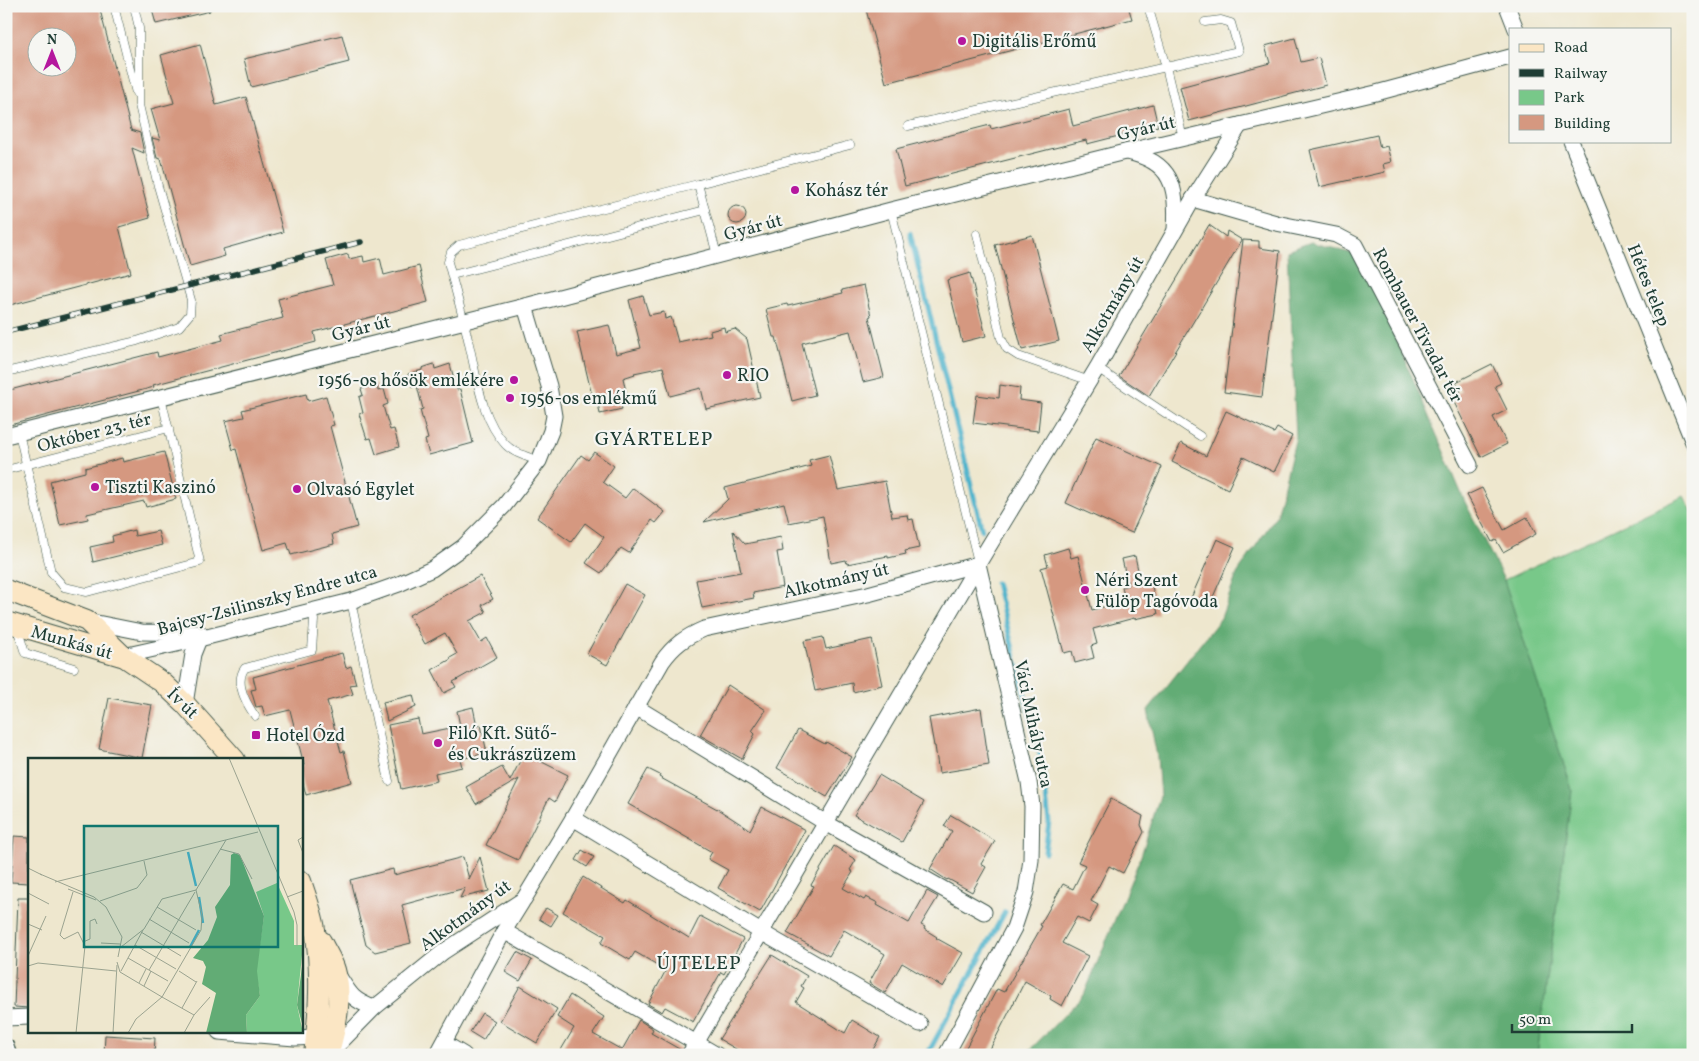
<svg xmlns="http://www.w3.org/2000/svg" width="1699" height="1061" font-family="Vollkorn,serif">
  <rect width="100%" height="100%" fill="#f6f6f2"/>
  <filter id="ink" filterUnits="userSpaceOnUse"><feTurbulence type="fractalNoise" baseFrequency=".02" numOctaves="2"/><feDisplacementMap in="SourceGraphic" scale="10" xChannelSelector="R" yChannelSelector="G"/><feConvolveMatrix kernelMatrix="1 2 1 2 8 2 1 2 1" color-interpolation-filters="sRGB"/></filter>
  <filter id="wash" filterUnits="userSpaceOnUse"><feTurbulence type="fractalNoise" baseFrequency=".0096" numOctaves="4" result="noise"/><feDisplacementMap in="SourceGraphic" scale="20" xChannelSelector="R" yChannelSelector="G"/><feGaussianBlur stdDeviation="1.12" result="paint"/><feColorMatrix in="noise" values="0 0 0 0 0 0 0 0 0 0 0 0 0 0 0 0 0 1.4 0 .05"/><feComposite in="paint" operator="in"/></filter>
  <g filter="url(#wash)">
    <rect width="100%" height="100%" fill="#eee7ce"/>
    <!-- green -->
    <polygon fill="#78c889" stroke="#4c825e" points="1684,496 1693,514 1693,1055 1537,1055 1572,790 1504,580"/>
    <!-- forest -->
    <polygon fill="#62ac75" stroke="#407454" points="1311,242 1361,256 1465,502 1504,580 1572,790 1537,1055 1025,1055 1084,995 1141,856 1160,796 1157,757 1148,710 1221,618 1237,574 1276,516 1296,437 1287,251"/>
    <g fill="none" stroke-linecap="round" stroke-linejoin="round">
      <!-- stream -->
      <g stroke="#4cb2cb" stroke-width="5">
        <polyline points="910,233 982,530"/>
        <polyline points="996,583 1042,762 1049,822 1045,852"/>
        <polyline points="927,1055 1005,912"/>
      </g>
    </g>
    <g id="blocks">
      <!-- building -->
      <g fill="#d59880" fill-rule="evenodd">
        <path d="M6,6H99L131,130L140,133L144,153L132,148L150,218L119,227L131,273L6,306ZM38,38H68V68H38Z"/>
        <polygon points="151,6 209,6 210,11 156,24"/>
        <polygon points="865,6 1128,6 1132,19 886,83"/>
        <polygon points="342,35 349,62 251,87 244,59"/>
        <polygon points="1295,38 1301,62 1319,58 1326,85 1189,121 1180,87 1270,63 1265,46"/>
        <polygon points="200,44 216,105 246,97 283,232 223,249 225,256 190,266 161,159 157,158 152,138 160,140 151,109 174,103 161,55"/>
        <polygon points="1153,105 1158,126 1087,144 1086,140 905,186 896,149 990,125 991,129 1069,109 1073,126"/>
        <polygon points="1377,135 1380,148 1387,146 1391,162 1383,164 1385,172 1319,187 1310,150"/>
        <circle cx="737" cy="215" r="9"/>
        <polygon points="1209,225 1226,237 1227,231 1242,240 1149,396 1119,376"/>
        <polygon points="1032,235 1059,341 1022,350 995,245"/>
        <polygon points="1243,240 1259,241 1259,248 1280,251 1262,397 1224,392"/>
        <polygon points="348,254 349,259 363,256 364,262 380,258 384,275 419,266 428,302 314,332 316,342 153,385 154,387 6,426 6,391 157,352 158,357 223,340 221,334 283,318 278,299 333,285 326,260"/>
        <polygon points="970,273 986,336 962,342 947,280"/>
        <polygon points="864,285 871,316 869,317 884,377 863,382 850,331 802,343 815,395 792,401 776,337 773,337 766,309 787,304 788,306 843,293 842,290"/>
        <polygon points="643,296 649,315 664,312 665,319 671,317 678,342 711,335 710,331 724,327 725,332 735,329 747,339 760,397 706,409 701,388 670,396 663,367 634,373 635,374 623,378 627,396 619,398 622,409 600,414 598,403 594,404 577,332 609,325 616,354 641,348 629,300"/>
        <polygon points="434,364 435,369 450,364 457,390 460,389 473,443 429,455 425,440 428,439 420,410 423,409 417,386 412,387 408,374 422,370 422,368"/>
        <polygon points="1492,364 1501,383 1495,386 1507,410 1493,417 1507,444 1481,457 1451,396 1461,391 1456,382"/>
        <polygon points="377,384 378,391 384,389 388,404 383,406 390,430 394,429 399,447 376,454 371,438 367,439 359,414 363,413 359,397 363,395 361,389"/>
        <polygon points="1000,385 1020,388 1019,400 1041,403 1038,431 973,423 977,395 999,398"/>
        <polygon points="306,394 308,401 326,396 334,425 330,426 357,527 332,534 334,544 291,555 287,543 263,550 236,449 233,450 225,421 244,417 242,410"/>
        <polygon points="1226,411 1274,433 1277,428 1292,436 1274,472 1243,457 1228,489 1172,462 1181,443 1206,456"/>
        <polygon points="1096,437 1162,467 1132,533 1066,503"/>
        <polygon points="164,452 176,499 146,507 144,501 113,508 87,514 88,519 60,525 50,481 85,472 85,468 122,458 123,462"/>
        <polygon points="594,452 614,466 603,482 625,498 633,488 665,512 656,523 652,520 629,553 621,548 601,573 586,563 604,537 585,523 571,542 537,518 581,455 588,460"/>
        <polygon points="829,455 838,490 885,481 892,517 907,515 908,520 913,519 919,548 905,551 906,554 888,558 888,556 847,564 846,560 831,563 823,516 789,523 784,503 704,522 728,499 725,488 811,466 809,460"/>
        <polygon points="1482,488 1504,530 1527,517 1536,534 1503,552 1496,540 1492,542 1467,495"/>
        <polygon points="134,530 135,536 158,531 162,545 93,562 90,547 113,542 112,536"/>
        <polygon points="733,531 745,544 781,537 783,551 777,552 783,587 753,593 754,598 702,608 696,580 741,572"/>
        <polygon points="1217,539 1235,547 1209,606 1191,598"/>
        <polygon points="1068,548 1071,558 1078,556 1092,610 1125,601 1122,587 1128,585 1122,559 1135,556 1141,584 1151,582 1158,614 1134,619 1134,618 1093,629 1097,644 1091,646 1094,658 1075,663 1072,651 1064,653 1041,568 1048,566 1045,555"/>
        <polygon points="480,576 493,599 482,605 486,612 469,621 481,642 487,638 497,657 453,682 456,687 444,693 432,670 451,659 450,658 457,654 445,633 425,644 409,615"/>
        <polygon points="625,584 645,595 607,665 587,654"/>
        <polygon points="823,637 826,649 872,639 882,685 853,692 852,683 815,691 804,641"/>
        <polygon points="342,653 346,668 351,666 356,684 350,685 353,694 327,701 341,752 344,751 352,782 306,795 301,775 301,766 304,765 290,710 265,716 262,706 256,707 251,690 256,689 253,677"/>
        <polygon points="728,685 766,710 752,731 755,734 742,759 700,735"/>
        <polygon points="413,695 416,707 387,721 383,702"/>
        <polygon points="109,698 152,705 142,758 99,749"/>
        <polygon points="473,707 477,726 481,725 487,753 460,759 462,767 435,773 437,781 401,789 388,725 418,719 421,734 460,726 457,711"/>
        <polygon points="981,708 989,765 939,773 935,746 934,746 929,718"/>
        <polygon points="798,730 825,744 826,742 852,757 827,797 777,768"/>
        <polygon points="524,753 568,775 555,802 549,798 518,860 486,845 519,779 476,804 466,787 502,767 510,781"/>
        <polygon points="648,769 660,775 659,777 719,810 750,830 762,807 805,830 760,912 718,888 728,870 708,859 712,852 628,804"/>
        <polygon points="879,775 924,802 902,842 854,815"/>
        <polygon points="1111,799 1143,816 1141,825 1144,832 1123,873 1109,866 1091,901 1098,905 1089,923 1077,917 1062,943 1088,956 1062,1006 1050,999 1051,996 1025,981 987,1055 962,1055 997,989 1004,992 1042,926 1040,925 1063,884 1073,889 1085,865 1078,862"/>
        <polygon points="951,815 995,841 981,864 986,867 972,892 948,879 947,880 930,869 952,831 944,826"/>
        <polygon points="14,836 29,837 29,883 11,882"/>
        <polygon points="834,846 856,860 850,870 853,872 843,888 864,900 866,897 878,903 877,905 909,923 927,891 938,897 921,925 925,927 924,929 937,937 936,938 963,953 943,987 902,963 885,993 869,983 885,954 844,930 829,956 787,933 814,886 811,885"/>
        <polygon points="582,850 594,857 587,867 576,860"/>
        <polygon points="463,857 469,879 480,857 489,891 460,898 465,888 402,905 411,943 375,952 366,945 350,880 393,869 394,875"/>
        <polygon points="583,877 625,903 627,900 689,938 700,916 743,939 724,974 721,972 693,1022 665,1007 662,1012 648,1004 666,970 635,952 630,960 601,943 605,936 563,912"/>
        <polygon points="18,898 29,898 29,1008 14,1007"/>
        <polygon points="546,908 558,915 551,926 539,919"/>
        <polygon points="517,952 532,960 520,981 505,972"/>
        <polygon points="772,955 807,976 801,986 804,988 796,1002 845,1033 852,1020 880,1037 870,1055 746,1055 719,1039"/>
        <polygon points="520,986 557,1009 537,1043 500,1021"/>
        <polygon points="570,995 604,1017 593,1034 622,1050 639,1020 653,1029 651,1033 681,1050 680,1055 558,1055 574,1028 557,1017"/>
        <polygon points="482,1013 495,1021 483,1040 470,1032"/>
        <polygon points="105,1035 155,1038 154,1055 104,1055"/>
      </g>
    </g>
  </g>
  <g filter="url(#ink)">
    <use href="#blocks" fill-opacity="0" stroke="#3e564b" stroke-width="1"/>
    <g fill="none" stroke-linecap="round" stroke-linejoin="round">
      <!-- service casing -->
      <g stroke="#3e564b" stroke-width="9">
        <g id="service">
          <polyline points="114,6 136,93"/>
          <polyline points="908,126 1166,67 1148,6"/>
          <polyline points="1183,138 1166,67 1239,51 1231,23 1221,20 1205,22"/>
          <polyline points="698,184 850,145"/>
          <polyline points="891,210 978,562"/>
          <polyline points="977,234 1001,338 1007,349 1018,356 1090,381"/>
          <polyline points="452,275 705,210"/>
          <polyline points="1097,368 1200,436"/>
          <polyline points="6,372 137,341 179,327 190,314 191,300 158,186 139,105 139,28 134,6"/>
          <polyline points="19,433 51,572 64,587 87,592 200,562 161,397"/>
          <path d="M539,461C528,457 513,453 505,444C481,418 477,377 469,344C463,316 455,289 448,262L451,252L459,245L698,184L717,255"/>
          <polyline points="6,470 169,428"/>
          <polyline points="351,601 389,781"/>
          <polyline points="16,628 20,637 25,653 74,668"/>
          <path d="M255,716C246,703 234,682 245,668L312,650L314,620L312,610"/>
        </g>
      </g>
      <!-- minor casing -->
      <g stroke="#3e564b" stroke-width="17">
        <g id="minor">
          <polyline points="1507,6 1516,29"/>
          <polyline points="1571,141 1693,442"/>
          <path d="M1126,152C1172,161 1178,187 1175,229"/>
          <polyline points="1193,199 1276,223 1336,235 1355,245 1470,465"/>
          <polyline points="6,436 525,306 891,210 1125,152 1376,93 1510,57"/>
          <polyline points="87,621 142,632 200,633"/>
          <polyline points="123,656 199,639 351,601 399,584 432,569 463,547 504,506 539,461 551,431 554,416 549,386 525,306"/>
          <polyline points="185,704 193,654 199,639"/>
          <polyline points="636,707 826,823 984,912"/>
          <polyline points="573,818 761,932 920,1024"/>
          <polyline points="504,931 717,1055"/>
          <path d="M338,975C350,994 352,1000 374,1008"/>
          <polyline points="6,1018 29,1017"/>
          <polyline points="219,1032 295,1038 316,1037"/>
          <polyline points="444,1043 464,1055"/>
          <polyline points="6,1046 9,1055"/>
          <path d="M328,1055L374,1008L443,952L524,899L573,818L662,662C673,646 685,637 704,629L868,594L978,564L1097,368L1193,199L1240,125"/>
          <polyline points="437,1055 504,931 522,902"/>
          <polyline points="689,1055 978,564"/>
          <polyline points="946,1055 1014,928 1026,892 1031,860 1032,806 1029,782 978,564"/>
        </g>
      </g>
      <!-- secondary casing -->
      <g stroke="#3e564b" stroke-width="22">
        <g id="secondary">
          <polyline points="6,590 87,621 123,656 163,683 185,704 235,760"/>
          <polyline points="6,622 121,656"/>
          <path d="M301,881C306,897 313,914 315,930C322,972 319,1013 314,1055"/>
          <path d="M321,941C325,950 332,960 335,970C343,998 336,1028 328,1055"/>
        </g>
      </g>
      <!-- service -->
      <use href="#service" stroke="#fff" stroke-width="8"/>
      <!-- minor -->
      <use href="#minor" stroke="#fff" stroke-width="15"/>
      <!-- secondary -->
      <use href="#secondary" stroke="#fbe6c4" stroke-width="20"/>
      <!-- rail casing -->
      <g stroke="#1f3d34" stroke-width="5.5">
        <polyline id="rail" points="6,332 361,242"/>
      </g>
      <!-- rail -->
      <use href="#rail" stroke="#f6f6f2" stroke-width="4" stroke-dasharray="11" stroke-linecap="butt"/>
    </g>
  </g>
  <!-- markers -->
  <g fill="#b5179e" stroke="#f6f6f2" stroke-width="2">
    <circle cx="962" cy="41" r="5"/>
    <circle cx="795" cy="190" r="5"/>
    <circle cx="727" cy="375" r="5"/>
    <circle cx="514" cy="380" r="5"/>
    <circle cx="510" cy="398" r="5"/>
    <circle cx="95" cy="487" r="5"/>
    <circle cx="297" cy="489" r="5"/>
    <circle cx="1085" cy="590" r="5"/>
    <rect x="251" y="730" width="10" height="10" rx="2.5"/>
    <circle cx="438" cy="743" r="5"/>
  </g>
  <g text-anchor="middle" stroke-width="4.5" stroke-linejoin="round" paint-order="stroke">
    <!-- poi labels -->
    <g font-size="18" fill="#1f3d34" stroke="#f6f6f2" text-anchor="start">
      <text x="972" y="47">Digitális Erőmű</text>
      <text x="805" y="196">Kohász tér</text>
      <text x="737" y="381">RIO</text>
      <text x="504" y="386" text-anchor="end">1956-os hősök emlékére</text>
      <text x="520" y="404">1956-os emlékmű</text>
      <text x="105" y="493">Tiszti Kaszinó</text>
      <text x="307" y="495">Olvasó Egylet</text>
      <text x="1095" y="586">Néri Szent<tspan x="1095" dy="21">Fülöp Tagóvoda</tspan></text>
      <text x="448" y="739">Filó Kft. Sütő-<tspan x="448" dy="21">és Cukrászüzem</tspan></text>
      <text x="266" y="741">Hotel Ózd</text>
    </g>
    <!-- street labels -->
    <g font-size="18" fill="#1f3d34" stroke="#f6f6f2">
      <text transform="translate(1146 128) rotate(-13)" y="6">Gyár út</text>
      <text transform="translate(753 227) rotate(-15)" y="6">Gyár út</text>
      <text transform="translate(1649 285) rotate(68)" y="6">Hétes telep</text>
      <text transform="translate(1112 304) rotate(-60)" y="6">Alkotmány út</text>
      <text transform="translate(1418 325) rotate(62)" y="6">Rombauer Tivadar tér</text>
      <text transform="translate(361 328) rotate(-14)" y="6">Gyár út</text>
      <text transform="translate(94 432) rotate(-14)" y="6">Október 23. tér</text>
      <text transform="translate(836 580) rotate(-13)" y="6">Alkotmány út</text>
      <text transform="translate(267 600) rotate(-15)" y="6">Bajcsy-Zsilinszky Endre utca</text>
      <text transform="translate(72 642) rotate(16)" y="6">Munkás út</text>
      <text transform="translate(183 703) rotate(44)" y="6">Ív út</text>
      <text transform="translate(1034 724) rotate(78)" y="6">Váci Mihály utca</text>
      <text transform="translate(465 915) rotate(-36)" y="6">Alkotmány út</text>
    </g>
    <!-- quarter labels -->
    <g font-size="20" letter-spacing="1" fill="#1f3d34" stroke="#f6f6f2">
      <text x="654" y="445">GYÁRTELEP</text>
      <text x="699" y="969">ÚJTELEP</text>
    </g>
  </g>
  <!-- overview -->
  <g transform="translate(28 758)">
    <rect width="275" height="275" fill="#eee7ce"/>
    <path d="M249,125L266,163V187H275L269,247L275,275H219L218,257L232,238L228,213L236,158L228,134Z" fill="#78c889"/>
    <path d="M206,95L212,97L236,158L229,213L232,238L218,257L219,275H178L188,235L174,226L178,209L175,203L165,200L180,182L189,159L187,149L202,127L203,97ZM275,201V269L269,247Z" fill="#62ac75"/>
    <path fill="none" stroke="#4cb2cb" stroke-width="2.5" d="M160,94L168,128M171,139L175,165M162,189L171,172"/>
    <path fill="none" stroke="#9ba390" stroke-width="1" d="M201,0L266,154L269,167V188M275,79L270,82L275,95M192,91L211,96L224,121M0,110L14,117M12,116L66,139L78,149L94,179L90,199M27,124L230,74M40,131L68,142M45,134L32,177L36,181L50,174L57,188L48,275M0,135L21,146M259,139L275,133M72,143L109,130L119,117L116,103M129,149L168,172M121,161L161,185M0,166L14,172M113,174L153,198M55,184L62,181V163L67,161L69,166M73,185L92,186M107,187L148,211M93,189L116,171L134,141L168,132L198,82M0,198L18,158M100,200L140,223M89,204L92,214L134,239L108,261L100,275M0,208L10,205L88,213M121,212L167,134M93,213L115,172M151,213L168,224M111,225L118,211M116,228L123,213M154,250L169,223M166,257L182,239M85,275L89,207M156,275L166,257L134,239L173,172L174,157L168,132"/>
    <path fill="#0f766e" fill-opacity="0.15" stroke="#0f766e" stroke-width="2.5" d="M56,68H250V189H56Z"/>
    <rect width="275" height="275" fill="none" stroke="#1f3d34" stroke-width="2.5"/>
  </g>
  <!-- margin -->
  <rect width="1699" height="1061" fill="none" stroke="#f6f6f2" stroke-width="25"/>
  <!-- legend -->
  <rect x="1509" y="28" width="162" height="115" fill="#f6f6f2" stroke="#a0aca6"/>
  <rect x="1519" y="44" width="25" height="8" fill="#fbe6c4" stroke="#a0aca6"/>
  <text x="1554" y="52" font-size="15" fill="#1f3d34">Road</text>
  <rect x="1519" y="69" width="25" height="8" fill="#1f3d34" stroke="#a0aca6"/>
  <text x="1554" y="78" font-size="15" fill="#1f3d34">Railway</text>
  <rect x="1519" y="90" width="25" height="15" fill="#78c889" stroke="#a0aca6"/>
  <text x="1554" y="102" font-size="15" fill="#1f3d34">Park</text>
  <rect x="1519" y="115" width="25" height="15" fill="#d59880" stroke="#a0aca6"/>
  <text x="1554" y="128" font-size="15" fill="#1f3d34">Building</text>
  <!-- north arrow -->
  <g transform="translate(52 52)"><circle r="24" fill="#f6f6f2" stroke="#a0aca6"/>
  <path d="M0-4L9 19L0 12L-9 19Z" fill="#b5179e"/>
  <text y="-8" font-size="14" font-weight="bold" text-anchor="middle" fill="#1f3d34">N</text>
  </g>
  <!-- scale -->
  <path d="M1512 1024v8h120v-8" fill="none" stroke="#1f3d34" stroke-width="2.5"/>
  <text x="1519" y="1024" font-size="15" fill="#1f3d34" stroke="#f6f6f2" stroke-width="4" paint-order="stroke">50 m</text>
</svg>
